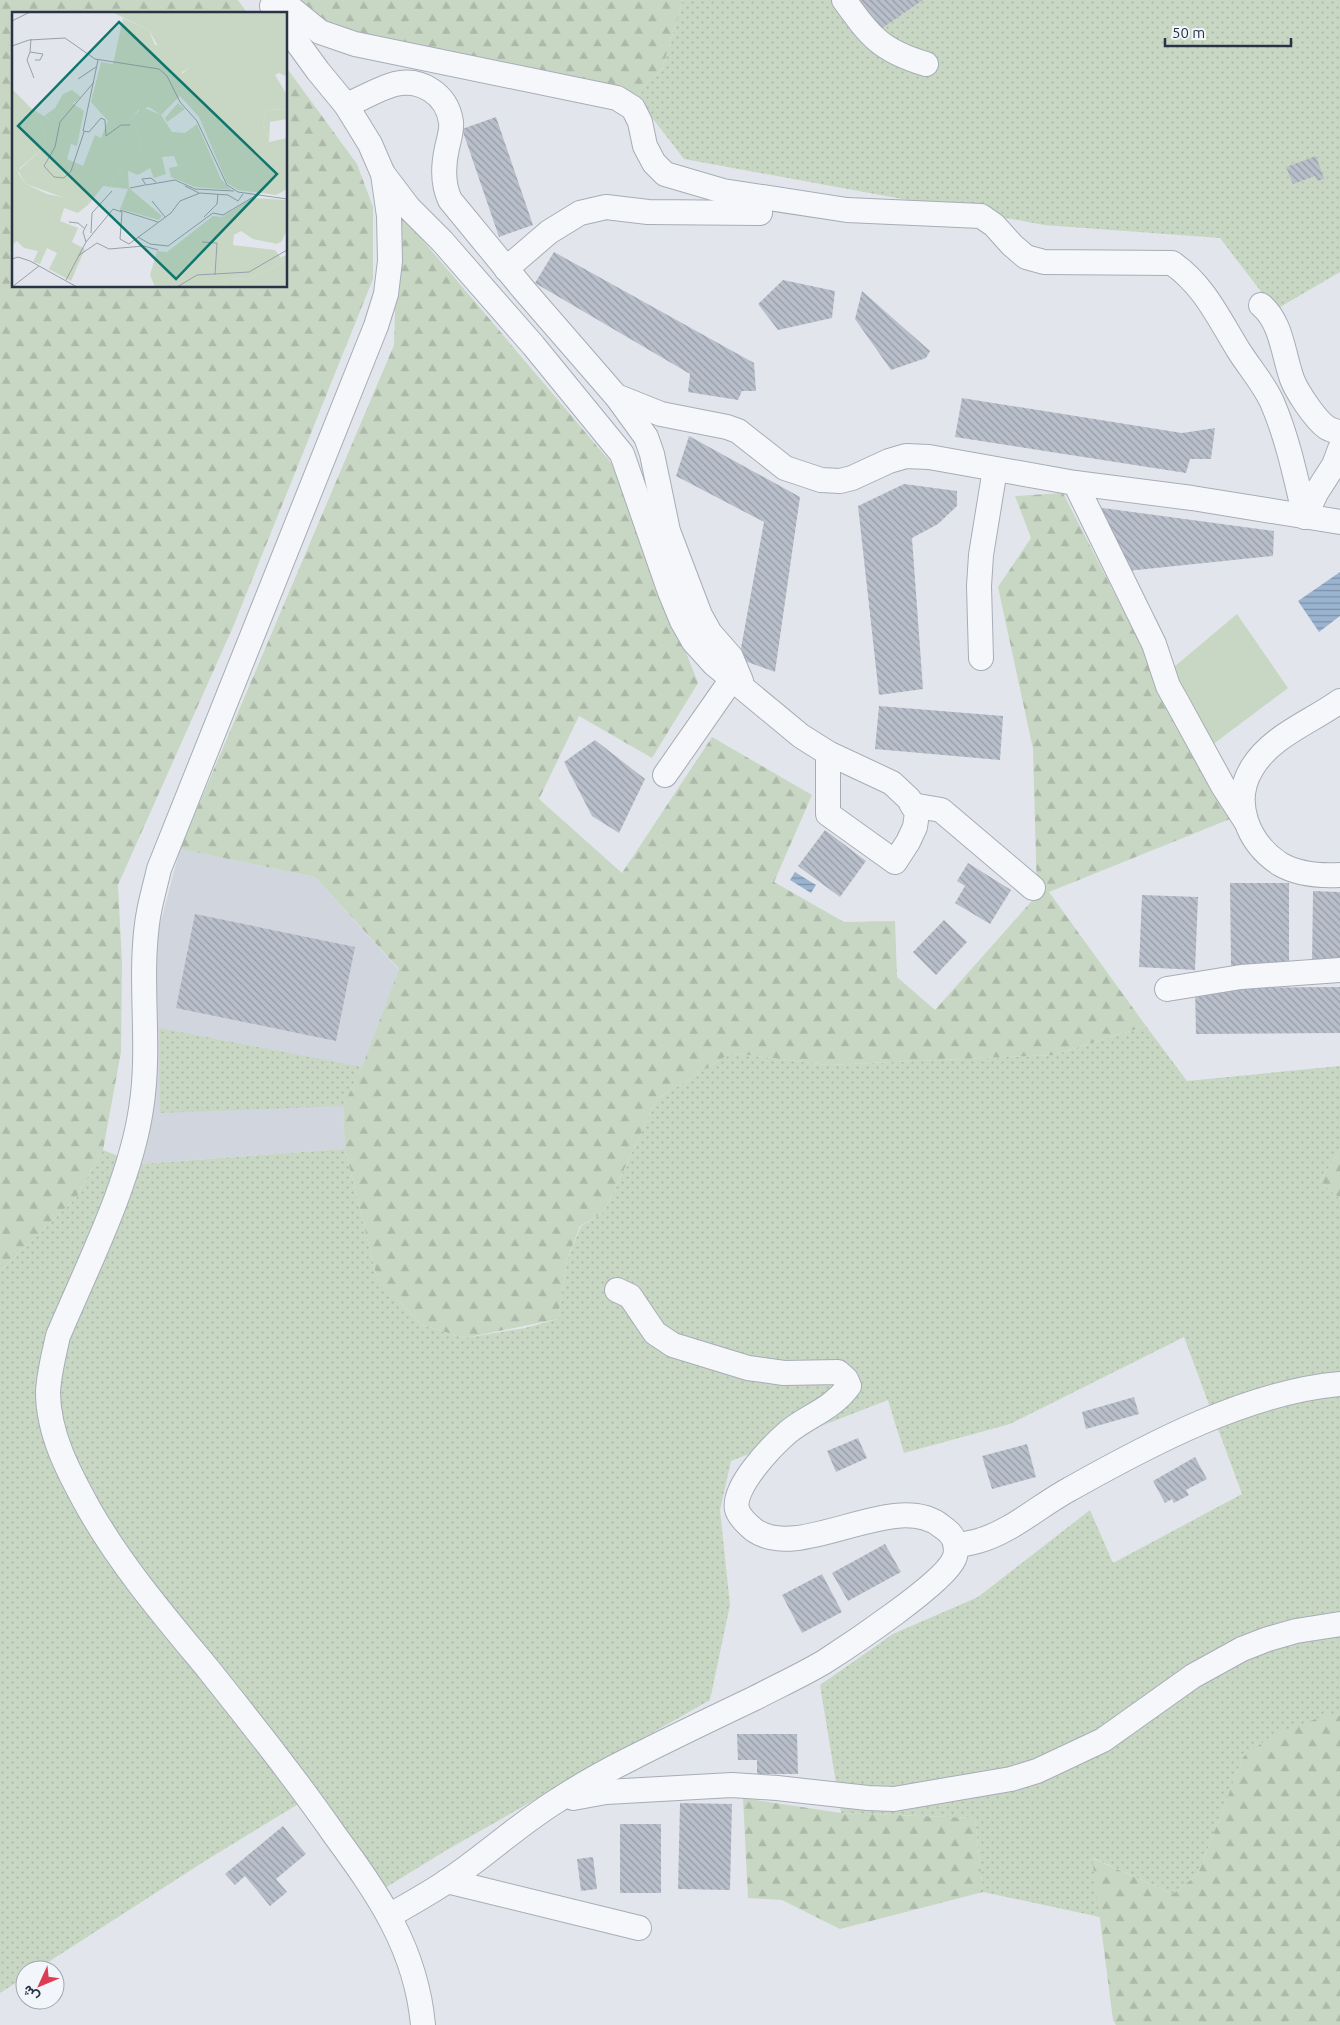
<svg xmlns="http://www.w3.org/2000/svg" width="1340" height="2025" font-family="Ubuntu,Vazirmatn,sans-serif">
  <defs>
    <pattern id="grass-dots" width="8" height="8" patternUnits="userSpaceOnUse" patternTransform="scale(1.25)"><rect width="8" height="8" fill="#c8d7c3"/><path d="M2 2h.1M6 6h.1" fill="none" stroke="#acb9a9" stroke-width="1.8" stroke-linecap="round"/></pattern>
    <pattern id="forest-firs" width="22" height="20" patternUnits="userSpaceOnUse" patternTransform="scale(1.25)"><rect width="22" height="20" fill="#c8d7c3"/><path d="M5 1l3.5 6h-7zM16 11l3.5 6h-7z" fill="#acb9a9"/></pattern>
    <pattern id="water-rules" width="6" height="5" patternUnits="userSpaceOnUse" patternTransform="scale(1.25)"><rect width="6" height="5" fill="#9ab3cf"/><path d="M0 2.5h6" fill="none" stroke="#7e92aa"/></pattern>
    <pattern id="building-back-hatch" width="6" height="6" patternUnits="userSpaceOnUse" patternTransform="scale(1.25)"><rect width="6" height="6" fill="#b9bfca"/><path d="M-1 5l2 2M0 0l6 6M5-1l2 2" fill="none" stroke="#969ca6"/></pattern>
  </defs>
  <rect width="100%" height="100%" fill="#e2e6ec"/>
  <!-- built -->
  <polygon fill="#d0d5de" points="180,849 315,877 399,970 362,1067 343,1106 345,1149 137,1164 154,947"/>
  <!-- grass -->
  <g fill="url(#grass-dots)">
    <polygon points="683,0 1340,0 1340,272 1275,310 1220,238 1044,225 684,159 636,97 647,82 662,69"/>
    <polygon points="1146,1026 1187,1081 1340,1066 1340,1150 1320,1181 1340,1199 1340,1716 1324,1716 1243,1757 1198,1874 1173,1894 1093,1858 1100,1917 983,1892 975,1818 841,1813 820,1685 893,1634 978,1597 1090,1510 1113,1563 1242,1494 1184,1337 1010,1424 904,1453 888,1400 731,1461 720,1510 730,1605 710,1700 445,1851 385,1888 318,1792 205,1861 36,1970 25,1970 25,1977 0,1993 0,1271 76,1198 103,1150 138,1164 345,1149 377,1278 422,1325 465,1338 525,1328 558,1319 567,1260 581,1226 604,1212 657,1099 731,1053 828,1065 1053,1055"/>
    <polygon points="159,1028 362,1067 343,1106 160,1113"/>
  </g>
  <!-- forest -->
  <g fill="url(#forest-firs)">
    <polygon points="0,0 238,0 248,14 14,14 14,286 286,286 286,67 357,164 373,207 373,279 233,627 118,885 122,962 121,1052 103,1150 76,1198 0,1271"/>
    <polygon points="300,0 683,0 662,69 647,82 636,97 388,41 318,20"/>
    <polygon points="398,211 613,465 698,683 652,758 579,716 539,799 622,873 712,737 812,795 774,882 844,922 895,921 897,977 935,1010 1037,895 1033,749 998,587 1031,538 1015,496 1063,493 1230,819 1049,892 1146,1026 1053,1055 828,1065 731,1053 657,1099 604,1212 580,1226 567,1260 558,1319 465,1338 422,1325 377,1278 345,1149 343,1106 362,1067 399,969 315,877 180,849 394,345"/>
    <polygon points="1340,1150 1340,1199 1320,1181"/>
    <polygon points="1324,1716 1340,1716 1340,2025 1116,2025 1113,2020 1092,1858 1173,1894 1198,1874 1243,1757 1274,1734"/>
    <polygon points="743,1798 841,1813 975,1818 983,1892 840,1929 782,1900 748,1898"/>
  </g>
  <!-- pitch -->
  <polygon fill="#c8d7c3" points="1237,614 1288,688 1208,748 1168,672"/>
  <!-- water -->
  <g fill="url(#water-rules)">
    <polygon points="1340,572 1340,616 1319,632 1298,601"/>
    <polygon points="795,872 816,885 811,893 790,880"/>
  </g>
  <!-- building -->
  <g fill="url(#building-back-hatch)">
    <polygon points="852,0 923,0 875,33"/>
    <polygon points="496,117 533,225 499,237 462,129"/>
    <polygon points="1316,156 1324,179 1317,181 1315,176 1293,184 1286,167"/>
    <polygon points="554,252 754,363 756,391 742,391 738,400 688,392 690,374 535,283"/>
    <polygon points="783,280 835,291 832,318 778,330 758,304"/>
    <polygon points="862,291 930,351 926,358 891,370 855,319"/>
    <polygon points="962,398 1182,433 1215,428 1211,459 1190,459 1186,473 955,437"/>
    <polygon points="689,436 800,497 775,672 739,659 764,522 676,476"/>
    <polygon points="904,484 957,491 957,506 938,524 912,538 923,689 879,695 858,506"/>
    <polygon points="1088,506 1274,531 1273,556 1127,571"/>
    <polygon points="879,706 1003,716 1000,760 875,749"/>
    <polygon points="595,740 645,779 619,833 592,816 564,762"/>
    <polygon points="825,830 866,861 840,897 798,866"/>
    <polygon points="968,863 1011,890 990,924 955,903 965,886 957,881"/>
    <polygon points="1230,883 1289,883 1289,966 1231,966"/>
    <polygon points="1313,891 1340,892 1340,964 1312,963"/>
    <polygon points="1142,895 1198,897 1195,970 1139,967"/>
    <polygon points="195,914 355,947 336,1041 176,1008"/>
    <polygon points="944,920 967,942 936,975 913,952"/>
    <polygon points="1340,987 1340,1033 1196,1034 1195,988"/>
    <polygon points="1134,1397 1139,1414 1086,1429 1082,1412"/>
    <polygon points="858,1438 867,1458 836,1472 827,1451"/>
    <polygon points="1027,1444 1036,1477 992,1489 982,1456"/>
    <polygon points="1195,1457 1207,1479 1186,1490 1189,1495 1174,1503 1172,1499 1165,1503 1153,1481"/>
    <polygon points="885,1544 901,1572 848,1601 832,1573"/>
    <polygon points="822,1574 842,1612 802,1633 782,1595"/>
    <polygon points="737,1734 797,1734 798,1774 757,1774 757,1760 738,1760"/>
    <polygon points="680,1803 732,1804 730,1890 678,1889"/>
    <rect x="620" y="1824" width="41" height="69"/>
    <polygon points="283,1826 306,1854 276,1879 287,1892 270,1906 245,1876 235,1885 225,1874"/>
    <polygon points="593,1857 597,1889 581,1891 577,1859"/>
  </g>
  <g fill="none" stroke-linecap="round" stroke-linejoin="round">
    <!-- minor casing -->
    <g stroke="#a6adb7" stroke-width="26">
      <g id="minor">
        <path d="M844,0C870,36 881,51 926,64"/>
        <path d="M272,6L293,10L320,32L355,44L617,98L633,108L640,122L645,146L654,163L665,174L723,191L847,210L981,216L994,225L1012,245L1026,257L1044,262L1172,263C1204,285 1219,319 1239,351C1249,367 1264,384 1272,402C1288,439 1296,479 1305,517"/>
        <path d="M286,27L318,71L346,105L370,144L383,174L389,216L390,261L386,294L376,326L159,869C155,887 149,906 147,924C139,985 151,1048 141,1109C130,1183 87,1267 58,1336C54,1354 49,1373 48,1392C48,1434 69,1473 89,1509C122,1567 166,1618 209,1670C252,1724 295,1778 334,1834C378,1894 416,1948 423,2025"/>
        <path d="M346,105C362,99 377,89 395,84C421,78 447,94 451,122C452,130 449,139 447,148C443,166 442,183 450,200L524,290L616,396L661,414L727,427L738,431L785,468L821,480L840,481L852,478L889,461L906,456L929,457L1075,483L1192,498L1340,522"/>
        <polyline points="384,175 409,208 442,241 533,345 622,454 670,592 682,621 694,642 714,664 801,736 828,753 892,783 909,799 917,813 915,827 908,842 895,862 828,814 828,753"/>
        <polyline points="506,269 549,232 580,213 606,207 648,212 760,213"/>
        <path d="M1261,305C1282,323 1283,354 1292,379C1297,392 1315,419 1326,427C1330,430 1336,431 1340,433"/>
        <polyline points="617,397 646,437 652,454 668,531 700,615 710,633 731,657 741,681"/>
        <polyline points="1075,483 1154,644 1168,686 1177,702 1223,786 1245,820"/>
        <polyline points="1305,517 1316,493 1334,465 1340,449"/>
        <polyline points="981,658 979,586 981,555 995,469"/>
        <path d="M1340,701C1311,722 1271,736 1252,768C1231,802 1248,843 1280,864C1297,874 1321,876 1340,875"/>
        <polyline points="665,775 732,679"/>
        <polyline points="912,805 941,810 1033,888"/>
        <polyline points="1167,989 1241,977 1340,970"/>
        <path d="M956,1546C963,1544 971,1543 978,1541C1011,1532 1040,1505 1070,1489C1150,1444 1248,1392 1340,1384"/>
        <polyline points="573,1798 606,1792 732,1785 777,1788 868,1798 894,1799 1011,1779 1037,1771 1103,1740 1193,1676 1242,1649 1268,1639 1296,1631 1340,1624"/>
        <polyline points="447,1881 639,1928"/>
        <path d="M389,1916C408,1905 428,1894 446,1882C485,1856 519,1824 558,1800C581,1785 606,1771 630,1759C671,1738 713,1718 755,1698C778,1686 802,1675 824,1662C849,1646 944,1583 954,1559C956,1555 956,1548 955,1543C953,1535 948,1531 941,1526C894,1489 800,1563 754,1530C748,1525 739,1517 737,1509C732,1487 772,1446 788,1432C809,1415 831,1410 849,1386L846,1379L838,1372L784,1373L748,1368L673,1345L655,1333L630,1296L617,1290"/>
      </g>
    </g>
    <!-- minor -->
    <use href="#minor" stroke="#f6f7fa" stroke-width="24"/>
  </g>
  <!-- overview -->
  <g transform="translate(12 12)">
    <rect width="275" height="275" fill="#e2e6ec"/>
    <path d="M111,6L137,18L143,33L166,35L180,47L176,57L170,60L168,84L149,103L137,95L126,98L120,106L130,131L128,140L103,165L99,175L91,174L77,192L73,177L50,185L14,172L6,159L31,136L34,127L29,111L37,107L32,104L43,96L50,101L60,91L72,99L65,134L59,132L55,147L71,154L83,123L89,126L96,109L79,90L89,50L101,52ZM166,91L173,97L155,110L153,106ZM275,97V107L258,110L257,130L251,111L254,98ZM201,204L210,205L215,218L222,223L221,233L263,238L272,250L238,266L215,267L209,275H143L138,263L145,239L155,240Z" fill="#c8d7c3"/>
    <path d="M275,0V65L267,61L263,63L275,83V97L254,98L251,111L257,130L275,126V177L264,183L226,178L215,171L187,105L168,84L166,65L176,57L179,47L166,35L147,36L137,18L102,1ZM0,77L19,96L38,108L29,111L34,127L31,136L8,156L6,161L14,172L35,182L50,185L73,176L77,192L66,201L52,196L48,209L66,216L60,230L73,237L59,269L37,257L45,241L35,236L28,252L21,250L26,239L12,236L5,229L0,233ZM60,78L69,85L50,101L43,96L51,82ZM130,95L149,103L160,120L173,121L185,112L209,167L219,178L183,175L159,165L157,156L166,154L162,144L150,145L154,162L142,166L138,156L126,163L116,159L117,176L150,204L147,208L108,197L116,177L99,175L103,165L128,140L130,131L120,106ZM240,186L275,188V218L270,229L265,232L241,227L229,219L222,223L215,218L210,205ZM275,243V275H209L215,267L238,266L272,250L269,245Z" fill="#c8d7c3"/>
    <path fill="none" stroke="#989eaa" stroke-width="1" d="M0,9L18,0M19,27L18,40L31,42L28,48H23M0,34L17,28L53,26L83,47L147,57L155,64L168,90L185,109L215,173L226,180L275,187M18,40L15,48L22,66M86,48L71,119L77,120L89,106L93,108L94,124L109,113H118M66,67L84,55M72,120L59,159L52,166L42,165L32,154L43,135L48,110L82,70M144,170L139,166L130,167L134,173L163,168L183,177L222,179M173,174L187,181M118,176L133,173M140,189L153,205M108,198L146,210M192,205L205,192L206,182M57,210L66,211L72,216M79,221L80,201L100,179M126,225L138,232L156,234L201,201L211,203L243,184M74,230L71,220L75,212M190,230L205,231L203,263M66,244L85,231L97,237L132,234L146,238M0,247L6,245L18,249L65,275M54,268L74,230L101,197L110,200L108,227L117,232L159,201L168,189L188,181L216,183L226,189L231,182M0,275L27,254M165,275L185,263L237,260L275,238"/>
    <path fill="#0f766e" fill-opacity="0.15" stroke="#0f766e" stroke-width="2.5" d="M107,10L265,162L164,267L6,114Z"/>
    <rect width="275" height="275" fill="none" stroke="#283346" stroke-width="2.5"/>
  </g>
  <!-- north arrow -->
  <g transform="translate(40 1985) rotate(226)"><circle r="24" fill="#f2f5f9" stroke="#a1a7b1"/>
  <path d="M0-4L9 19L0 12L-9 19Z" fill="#dc3d53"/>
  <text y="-8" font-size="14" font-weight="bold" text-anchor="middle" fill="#283346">ش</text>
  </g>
  <!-- scale -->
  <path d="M1165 38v8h126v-8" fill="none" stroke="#283346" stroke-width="2.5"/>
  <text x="1172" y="38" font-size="15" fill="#283346" stroke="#f2f5f9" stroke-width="4" paint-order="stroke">50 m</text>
</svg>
